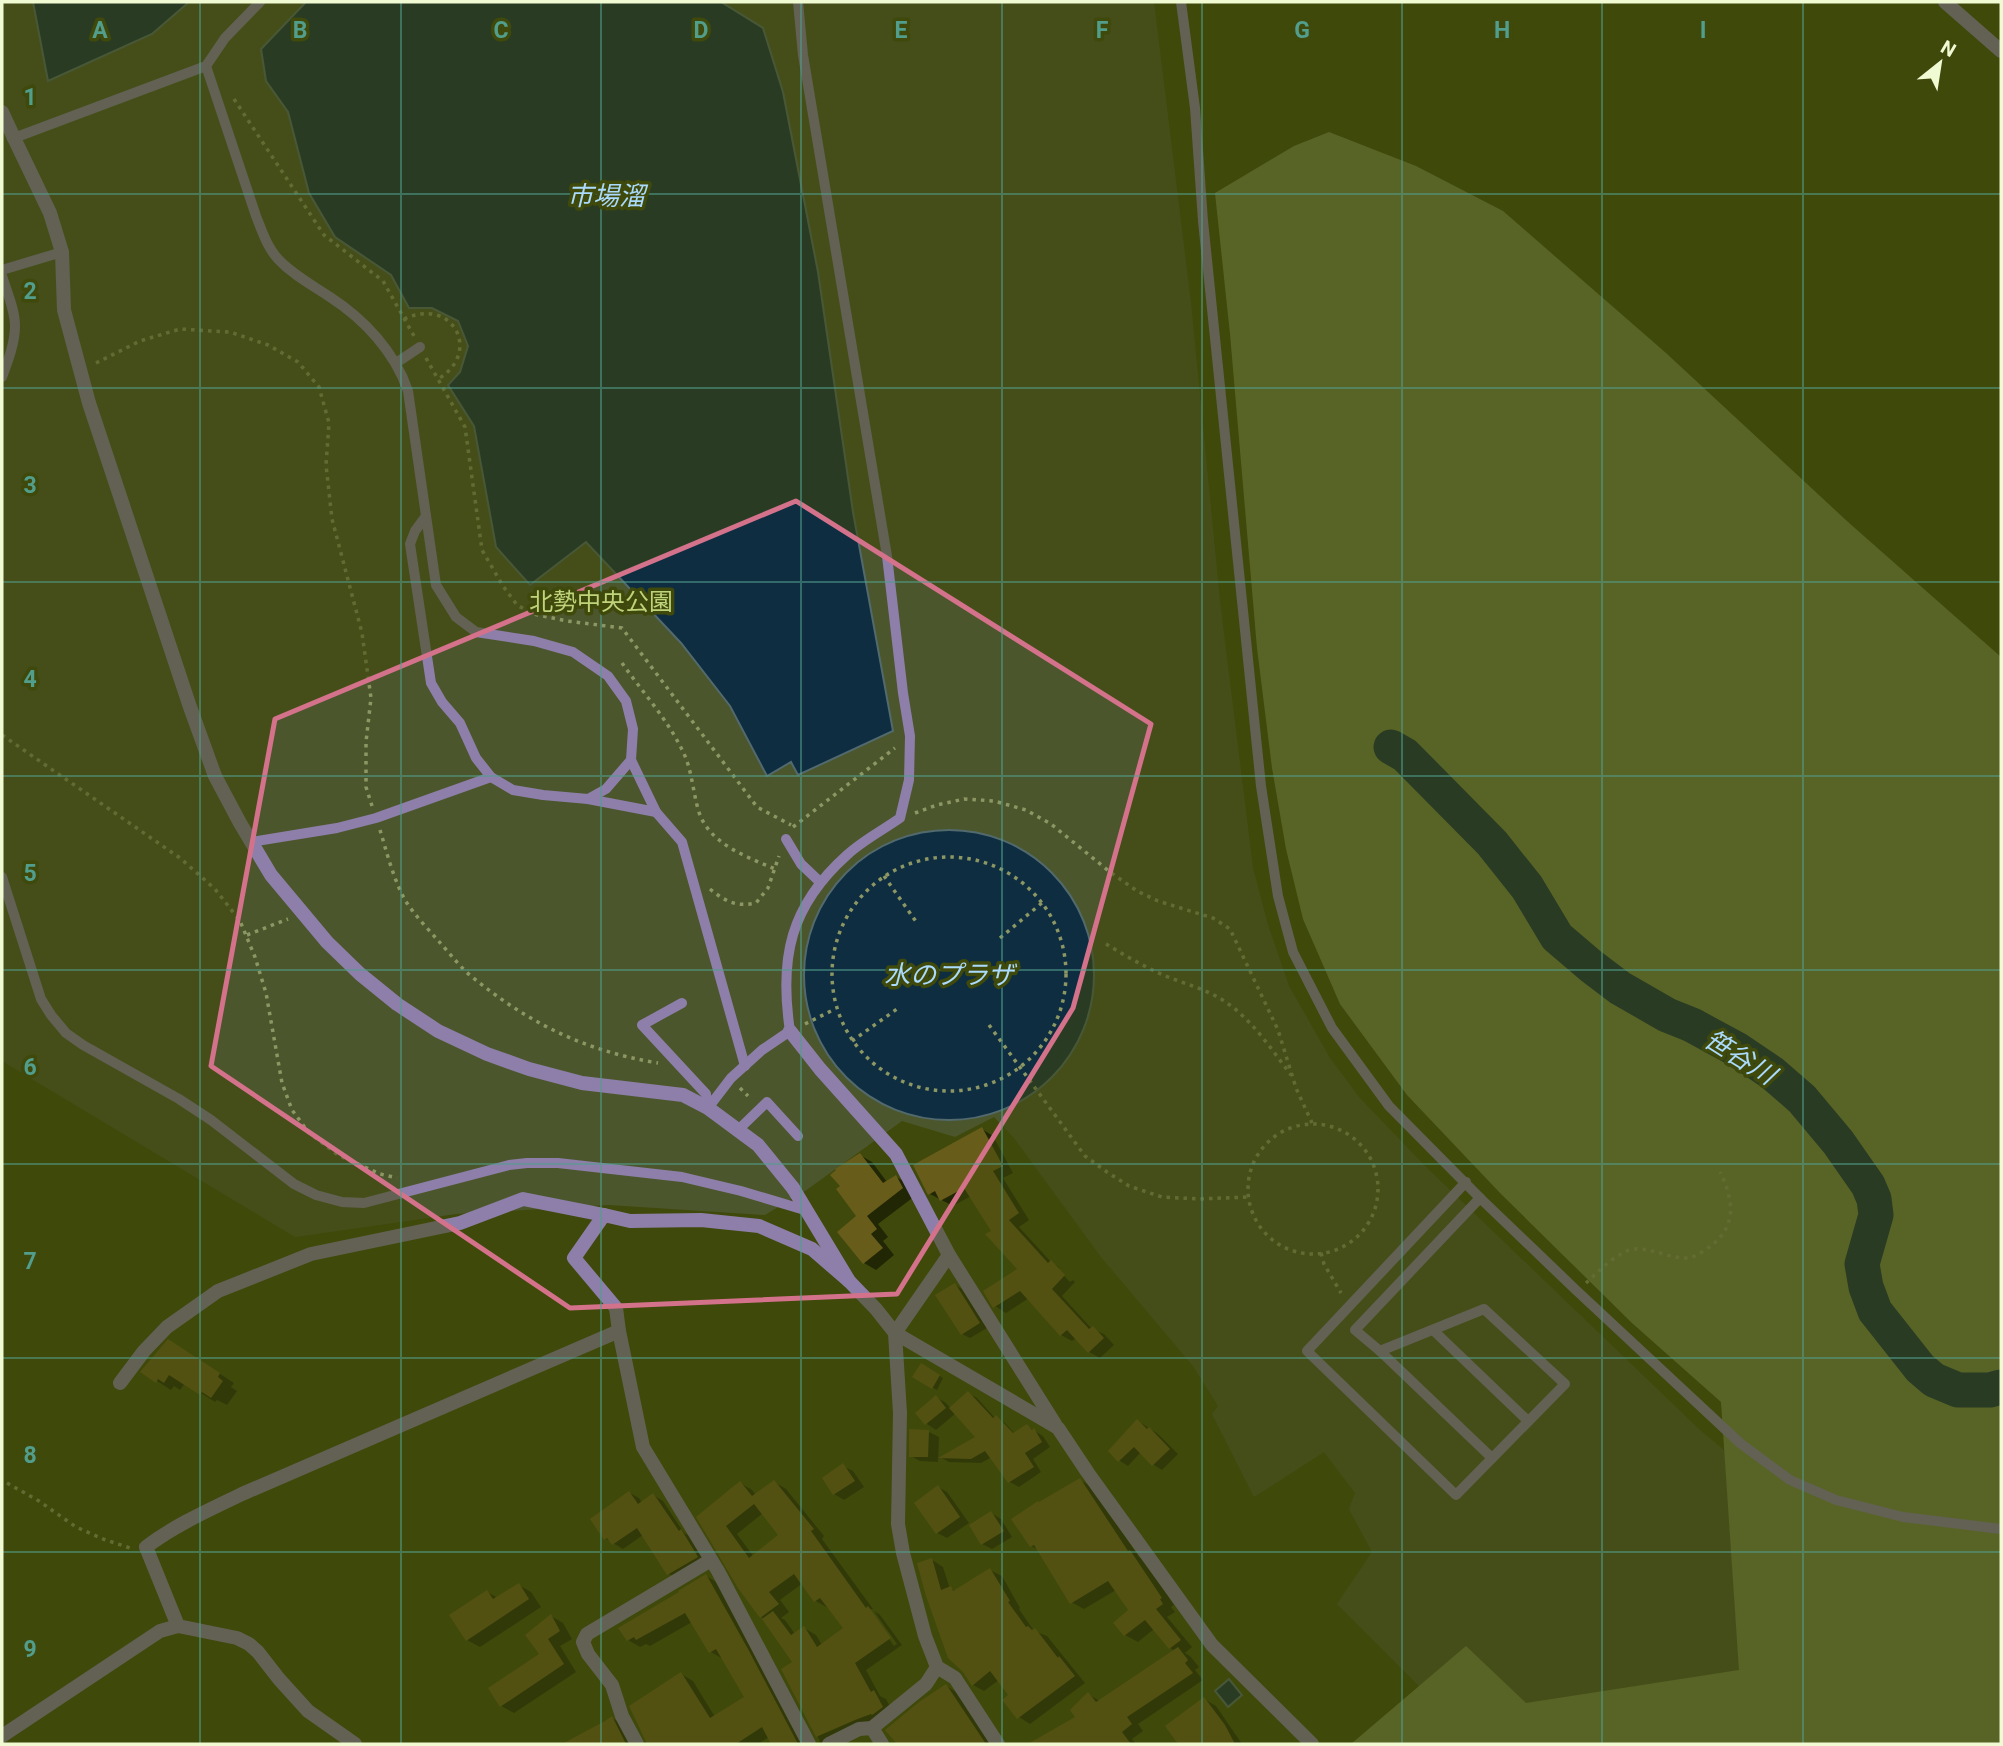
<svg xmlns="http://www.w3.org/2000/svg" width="2003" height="1746" font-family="Roboto,'Noto Sans JP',sans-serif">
  <rect width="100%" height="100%" fill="#3f490b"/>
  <!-- green -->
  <polygon fill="#4c562c" points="2,2 1154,2 1191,303 1220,601 1253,868 1268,925 1289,986 1330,1058 1359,1097 1425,1166 1700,1430 1744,1467 2001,1744 1477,1744 1337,1604 1372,1552 1349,1509 1355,1493 1324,1452 1254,1497 1212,1414 1218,1406 1193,1366 1101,1257 1014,1138 994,1117 955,1137 902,1121 808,1189 765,1215 609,1205 456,1214 295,1237 2,1061"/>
  <!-- forest -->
  <polygon fill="#778448" points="1329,132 1416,166 1503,211 1666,353 1848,522 2001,657 2001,1744 1351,1744 1466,1646 1526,1703 1739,1670 1721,1402 1632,1323 1501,1194 1407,1095 1340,1004 1303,919 1286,849 1272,768 1257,648 1230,334 1215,193 1294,146"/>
  <!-- water -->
  <g fill="#0e2d41" stroke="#526a6d" stroke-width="2">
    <polygon points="33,2 189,2 152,34 48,81"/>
    <polygon points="306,2 721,2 763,28 783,92 818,272 853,512 893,731 798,775 791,762 767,776 730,706 681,643 586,542 530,585 496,547 474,426 448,385 460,372 468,346 458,321 432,308 409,308 391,275 335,237 309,193 288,112 266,81 261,49"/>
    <circle cx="949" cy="975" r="145"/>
    <polygon points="1229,1679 1242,1695 1228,1707 1215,1691"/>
  </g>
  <!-- shadow -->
  <g fill="#0007" fill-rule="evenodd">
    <path d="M982,1129L993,1136L1013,1173L1003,1178L1029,1220L1019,1227L1052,1263L1062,1269L1075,1282L1062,1296L1092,1329L1104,1334L1114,1345L1100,1358L1089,1352L1076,1338L1072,1341L1061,1335L1029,1298L1006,1313L995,1306L1020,1270L971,1196L953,1206L930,1194ZM1054,1265L1062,1269L1073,1280L1070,1282Z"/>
    <polygon points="860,1155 872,1162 887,1182 896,1177 909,1184 915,1196 878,1224 888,1237 883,1241 894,1255 876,1270 864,1263 858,1217"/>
    <polygon points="955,1285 962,1289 987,1328 970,1338 962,1334"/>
    <polygon points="184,1350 234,1383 231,1387 237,1391 227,1405 217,1400 215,1402 185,1383 180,1390 174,1386 171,1390 143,1372"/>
    <polygon points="921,1365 943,1378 937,1390 914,1377"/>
    <polygon points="968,1393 977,1398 995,1418 1005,1423 1015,1434 1027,1426 1043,1436 1050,1447 1033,1459 1041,1472 1019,1487 1010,1482 992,1457 981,1463 949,1462 942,1458 978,1437 956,1413 936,1430 927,1424 917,1413 936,1397 946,1403 951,1409"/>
    <polygon points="1138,1421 1158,1434 1178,1454 1162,1470 1154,1465 1141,1452 1128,1466 1120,1461 1110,1451"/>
    <polygon points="911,1431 929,1432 939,1437 938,1462 920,1461 911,1456"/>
    <polygon points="843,1466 853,1471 864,1487 844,1500 834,1494 824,1478"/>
    <polygon points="1080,1480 1092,1487 1139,1557 1143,1559 1174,1605 1171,1607 1175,1612 1167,1617 1192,1647 1185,1653 1190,1656 1199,1667 1195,1670 1203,1680 1138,1724 1143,1731 1132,1739 1136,1744 1037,1744 1045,1736 1078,1717 1089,1695 1100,1701 1175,1651 1170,1648 1154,1629 1138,1642 1125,1635 1131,1610 1116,1590 1084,1609 1071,1602 1039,1550 1031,1546"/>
    <path d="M774,1482L786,1489L824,1536L822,1539L873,1609H869L894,1646L897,1644L874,1611L880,1615L902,1645L866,1670L880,1696L886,1699L894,1714L835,1744H820L819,1739L783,1670L794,1663L765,1619L761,1617L699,1517L740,1483L752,1490L756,1495ZM763,1513L781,1535L754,1557L737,1534ZM803,1583L816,1601L828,1608L846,1629L822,1645L816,1635L804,1628L795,1634L785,1620L781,1618L789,1612L780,1600Z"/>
    <polygon points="938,1487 947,1492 969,1523 947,1538 937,1533"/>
    <polygon points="630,1493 639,1498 642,1503 653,1495 663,1501 684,1533 690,1536 706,1562 678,1579 669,1574 643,1535 623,1549 605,1538"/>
    <polygon points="991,1513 1001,1519 1012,1537 992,1549 982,1544"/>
    <polygon points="932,1560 943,1567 950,1589 956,1591 990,1570 1002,1576 1020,1608 1019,1609 1034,1631 1047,1636 1085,1683 1030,1724 1019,1717 1011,1696 999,1680 984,1691 973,1685 964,1671"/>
    <polygon points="706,1576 718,1583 806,1744 773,1744 769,1737 758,1744 648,1744 647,1740 681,1674 693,1681 715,1717 746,1698 723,1659 711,1652 692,1622 650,1646 646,1644 640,1647 628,1640"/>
    <polygon points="519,1585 531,1592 541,1607 480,1647 467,1640 487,1592 498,1598"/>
    <polygon points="551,1616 563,1623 572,1639 560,1646 576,1672 514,1713 501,1706 490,1689 541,1655"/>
    <polygon points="946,1686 960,1694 990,1744 899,1744 887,1730"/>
    <polygon points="1204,1699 1216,1706 1242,1744 1181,1744 1167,1727"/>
    <polygon points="612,1718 624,1725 634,1744 565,1744"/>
  </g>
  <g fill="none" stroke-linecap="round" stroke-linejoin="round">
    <!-- river -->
    <polyline stroke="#0e2d41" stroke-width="35" points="1391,747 1405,755 1492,843 1527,887 1557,937 1591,966 1620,988 1667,1015 1692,1025 1738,1050 1772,1073 1802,1099 1838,1142 1868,1185 1874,1199 1876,1215 1862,1264 1866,1287 1875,1311 1920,1368 1934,1380 1958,1390 1990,1390 2001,1387"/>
  </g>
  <!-- building -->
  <g fill="#685c1a" fill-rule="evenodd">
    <polygon points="982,1127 1003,1166 993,1171 1019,1213 1009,1220 1048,1263 1051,1260 1065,1275 1052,1289 1089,1329 1093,1326 1104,1338 1088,1353 1067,1330 1060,1336 1020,1291 993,1308 983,1291 1017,1269 985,1234 991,1231 964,1188 940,1201 935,1191 928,1195 913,1165"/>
    <polygon points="860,1153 883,1183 896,1175 903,1188 867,1216 877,1229 871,1234 883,1248 863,1264 837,1232 856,1216 836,1189 840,1186 830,1175 836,1170 835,1169"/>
    <polygon points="955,1283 980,1323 961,1335 935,1295"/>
    <polygon points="168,1339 220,1373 218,1377 223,1381 211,1398 202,1392 200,1395 169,1375 164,1383 158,1379 156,1383 140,1372"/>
    <polygon points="921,1363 940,1375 932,1389 912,1377"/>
    <polygon points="968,1391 993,1418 996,1415 1013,1433 1027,1424 1032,1430 1034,1428 1042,1442 1025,1453 1034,1467 1008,1483 985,1451 971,1459 938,1458 975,1437 949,1408"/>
    <polygon points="936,1395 946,1408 925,1425 915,1413"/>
    <polygon points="1137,1419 1147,1429 1149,1427 1170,1449 1152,1466 1134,1447 1118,1462 1108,1451"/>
    <polygon points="909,1429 929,1430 928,1457 909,1457"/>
    <polygon points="843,1463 855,1481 833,1495 822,1478"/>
    <polygon points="1080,1478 1128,1551 1130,1550 1162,1598 1160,1599 1163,1604 1156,1609 1181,1640 1169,1649 1145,1620 1124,1636 1113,1623 1128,1610 1108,1581 1070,1604 1034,1545 1030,1547 1011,1519 1038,1501 1039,1502"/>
    <path d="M774,1480L814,1529L811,1531L866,1608L868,1606L891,1638L855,1663L871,1692L874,1690L883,1707L872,1715L871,1714L855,1720L816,1737L781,1669L792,1662L762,1619L773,1611L791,1635L804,1626L817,1647L843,1628L820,1598L814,1602L794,1574L769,1592L779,1604L760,1618L738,1588L696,1517L740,1481L752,1496ZM754,1504L778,1535L749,1558L726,1526Z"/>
    <polygon points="938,1485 960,1517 936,1534 914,1503"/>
    <polygon points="629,1491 638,1504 653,1493 679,1531 681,1529 698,1557 667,1575 637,1528 612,1545 607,1538 604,1540 590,1519"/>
    <polygon points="991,1511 1004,1531 981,1545 969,1525"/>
    <polygon points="932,1558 941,1590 951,1586 953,1591 990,1568 1010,1601 1008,1602 1026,1627 1028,1626 1032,1630 1035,1628 1058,1658 1059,1656 1075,1676 1017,1719 1002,1700 1008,1695 990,1671 972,1686 963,1672 948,1658 926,1596 917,1563"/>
    <polygon points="706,1574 748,1649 798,1744 771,1744 762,1727 736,1744 647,1744 629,1706 681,1672 710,1718 744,1697 716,1649 709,1653 685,1613 636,1640 634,1637 627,1641 618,1628 679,1592 678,1591"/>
    <polygon points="519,1583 529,1599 466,1641 449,1615 487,1590 493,1599"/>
    <polygon points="551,1614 560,1631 548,1639 564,1664 500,1707 488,1688 539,1654 525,1635"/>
    <polygon points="1178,1647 1188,1660 1185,1663 1193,1673 1127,1717 1132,1724 1122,1732 1131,1744 1028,1744 1075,1717 1070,1710 1088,1692 1096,1702"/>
    <polygon points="946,1684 986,1744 897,1744 885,1730 919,1702"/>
    <polygon points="1204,1697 1225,1725 1235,1744 1178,1744 1165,1726"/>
    <polygon points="612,1716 626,1744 562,1744 605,1721"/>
  </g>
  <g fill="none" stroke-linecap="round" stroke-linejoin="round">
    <!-- path -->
    <g stroke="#8d9763" stroke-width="3.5" stroke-dasharray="3.5 5" stroke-linecap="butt">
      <polyline points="234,99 324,235 383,281 414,336"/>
      <path d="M404,319C454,296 482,353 438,379"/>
      <polyline points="426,358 465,427 482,550 503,586 517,605 533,614 567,621 622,628 757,807 791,825"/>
      <polyline points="96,363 140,341 180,329 230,332 268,345 298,362 319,387 329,423 326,465 332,519 362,633 371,698 366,742 366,787 372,806"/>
      <path d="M622,663C643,693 670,722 685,756C692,773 693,791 698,809C707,843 745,856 775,869"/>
      <polyline points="2,735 180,858 215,889 240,921 255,957 266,993 282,1083 292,1110 309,1133 338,1155 380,1174 397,1178"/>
      <polyline points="915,813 937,805 964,799 994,801 1026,810 1051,824 1110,872 1137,891 1158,901 1213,918 1230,929 1278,1030 1296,1088 1312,1123"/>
      <polyline points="793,827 895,748"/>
      <path d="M380,830C387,853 393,878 405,900C415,916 430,931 442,945C452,956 461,968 471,976C528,1023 585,1051 658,1063"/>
      <circle cx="949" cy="974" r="117"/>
      <polyline points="884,876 917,923"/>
      <path d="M710,889C726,902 736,907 756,903L768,888L779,856"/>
      <polyline points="247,935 288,919"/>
      <polyline points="1000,938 1043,902"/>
      <path d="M1106,944C1126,956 1146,968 1168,977C1188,985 1209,990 1227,1003C1253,1021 1272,1050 1291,1075"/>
      <polyline points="805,1024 835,1009"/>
      <polyline points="989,1025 1085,1156 1107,1172 1129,1186 1162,1197 1199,1199 1248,1197"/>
      <polyline points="852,1041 897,1009"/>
      <polyline points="740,1088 748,1096"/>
      <circle cx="1313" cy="1189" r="65"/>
      <polyline points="1321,1253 1324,1264 1341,1293"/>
      <path d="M1586,1283C1598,1272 1619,1250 1635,1249C1653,1248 1670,1259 1688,1258C1696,1257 1705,1250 1712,1245C1738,1224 1733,1199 1720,1172"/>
      <polyline points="7,1483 39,1501 76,1527 103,1539 130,1548"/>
    </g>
    <!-- service -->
    <g stroke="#8d7faa" stroke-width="10">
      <polyline points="1181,2 1195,108 1203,221 1261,786 1278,896 1293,952 1332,1028 1389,1106 1480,1198 1577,1291 1740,1443 1790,1480 1836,1500 1903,1517 2001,1529"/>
      <path d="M206,66L256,216C262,231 267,247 278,259C293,275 312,285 330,297C364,319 395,352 408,391L436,585L456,617L476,632L534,641L573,652L608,676L626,701L633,729L631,760L656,812L682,842L745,1066"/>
      <polyline points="14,138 206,66 225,38 260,2"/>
      <polyline points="2,270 62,252"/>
      <path d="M2,276C7,292 15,310 15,326C15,343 8,361 2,377"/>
      <polyline points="396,363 420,347"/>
      <polyline points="426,516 415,531 410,544 431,683 442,702 460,723 476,758 491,777 513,790 543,795 588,799 656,812"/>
      <polyline points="588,799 606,789 631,760"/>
      <polyline points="786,839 801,864 820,882"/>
      <polyline points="251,842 337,828 376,818 491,777"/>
      <polyline points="2,877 41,999 51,1015 66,1033 83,1045 179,1099 211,1120 294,1184 316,1195 342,1202 364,1203 509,1165 527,1163 558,1163 682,1177 741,1191 808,1211"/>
      <polyline points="682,1003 642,1025 706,1094 708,1108"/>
      <path d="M708,1108L731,1078L762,1050L790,1031C779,958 790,906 847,855C862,841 883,830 900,818L909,780L910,736L903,693L887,556L803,55L798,2"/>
      <polyline points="737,1131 767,1102 798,1136"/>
      <polyline points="1466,1182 1307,1351 1456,1495 1565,1384 1484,1309 1380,1351 1355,1330 1480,1198"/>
      <polyline points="1433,1330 1528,1421"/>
      <polyline points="1380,1351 1492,1458"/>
    </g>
    <!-- minor -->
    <g stroke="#8d7faa" stroke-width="14">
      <polyline points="1945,2 2001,51"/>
      <polyline points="2,112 14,138"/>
      <polyline points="790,1031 820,1069 896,1154 949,1255 1055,1424"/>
      <polyline points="793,1188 849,1281 876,1309 895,1333 1058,1428 1088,1473 1212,1645 1312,1744"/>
      <polyline points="949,1255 895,1333 900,1413 898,1524 903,1553 925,1636 937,1667 955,1678 998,1744"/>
      <polyline points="120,1383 144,1351 167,1327 218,1291 311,1254 460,1223 523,1199 604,1215"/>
      <path d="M178,1626L146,1547C175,1525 209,1510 242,1494L619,1331"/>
      <polyline points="872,1728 882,1744"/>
      <polyline points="2,1736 160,1631 178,1626 237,1638 249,1644 258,1652 279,1679 308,1711 355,1744"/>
      <polyline points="637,1744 622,1716 612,1685 588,1654 583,1642 587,1634 711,1560"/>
      <polyline points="809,1744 718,1571 643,1447 619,1331 616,1308 574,1258 604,1215 630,1221 701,1220 759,1226 812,1249 849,1281"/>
      <polyline points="829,1744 859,1729 872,1728 926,1684 937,1667"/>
    </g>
    <!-- tertiary -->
    <polyline stroke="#8d7faa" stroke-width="14" points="14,138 50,213 62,252 64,310 89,403 190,707 215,776 240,823 271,875 327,942 360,974 397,1004 438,1031 487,1054 529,1069 582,1083 683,1095 708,1108 758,1145 793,1188"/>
  </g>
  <!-- marked area -->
  <path d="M0 0H2003V1746H0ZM796,501L1151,724L1073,1008L897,1294L570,1308L211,1066L275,719Z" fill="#3f490b" fill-opacity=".55" fill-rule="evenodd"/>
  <path fill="none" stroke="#d4728b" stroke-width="5" stroke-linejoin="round" d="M796,501L1151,724L1073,1008L897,1294L570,1308L211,1066L275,719Z"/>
  <!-- grid -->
  <path fill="none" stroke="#529e8c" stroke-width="2" stroke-opacity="0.55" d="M200,2V1744M401,2V1744M601,2V1744M801,2V1744M1002,2V1744M1202,2V1744M1402,2V1744M1602,2V1744M1803,2V1744M2,194H2001M2,388H2001M2,582H2001M2,776H2001M2,970H2001M2,1164H2001M2,1358H2001M2,1552H2001"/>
  <g text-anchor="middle" stroke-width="7" stroke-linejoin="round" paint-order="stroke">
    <!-- park labels -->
    <g font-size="24" fill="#bfd37b" stroke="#3f490b">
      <text x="601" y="610">北勢中央公園</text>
    </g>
    <!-- water labels -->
    <g font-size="26" font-style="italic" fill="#aadafc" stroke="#3f490b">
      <text x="606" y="205">市場溜</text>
      <text x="949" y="984">水のプラザ</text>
      <text transform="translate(1740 1057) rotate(32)" y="9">笹谷川</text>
    </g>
  </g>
  <g font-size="23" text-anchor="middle" font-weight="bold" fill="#529e8c" stroke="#3f490b" stroke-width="7" stroke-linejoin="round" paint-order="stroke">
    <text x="100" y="38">A</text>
    <text x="300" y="38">B</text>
    <text x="501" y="38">C</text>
    <text x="701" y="38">D</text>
    <text x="901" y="38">E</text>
    <text x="1102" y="38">F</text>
    <text x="1302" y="38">G</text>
    <text x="1502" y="38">H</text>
    <text x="1703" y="38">I</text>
    <text x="30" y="105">1</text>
    <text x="30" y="299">2</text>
    <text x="30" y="493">3</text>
    <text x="30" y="687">4</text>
    <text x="30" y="881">5</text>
    <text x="30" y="1075">6</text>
    <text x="30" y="1269">7</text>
    <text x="30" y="1463">8</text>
    <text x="30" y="1657">9</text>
  </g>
  <!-- border -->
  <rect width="2003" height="1746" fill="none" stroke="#f0fad3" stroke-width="7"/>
  <!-- north arrow -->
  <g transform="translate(1940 63) rotate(30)" stroke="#3f490b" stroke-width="5" paint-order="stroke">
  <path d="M0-5L12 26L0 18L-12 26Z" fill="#f0fad3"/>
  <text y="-10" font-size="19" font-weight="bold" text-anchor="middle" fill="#f0fad3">N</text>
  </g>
</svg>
